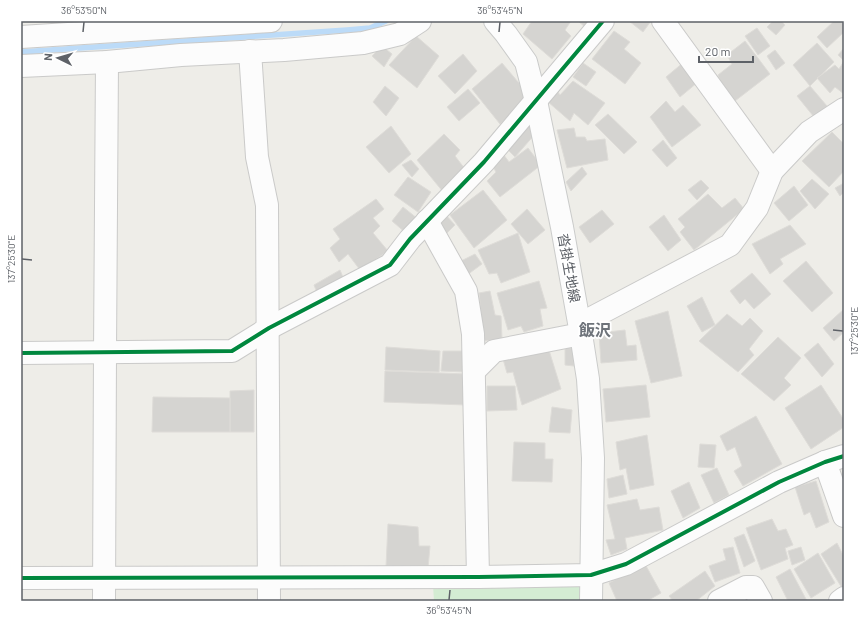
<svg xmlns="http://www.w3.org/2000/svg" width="865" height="622" font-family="Barlow,'Noto Sans JP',sans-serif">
  <rect width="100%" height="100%" fill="#eeede8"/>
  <!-- green -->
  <polygon fill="#d4ecd3" points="582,582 582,601 434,601 433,585"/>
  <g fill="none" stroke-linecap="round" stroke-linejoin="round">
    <!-- stream -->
    <polyline stroke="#bcdbf8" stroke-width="5.5" points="21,52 347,30 370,28 386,21"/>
  </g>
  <!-- building -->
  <g fill="#d5d4d1" stroke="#dedcd8">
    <polygon points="532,21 571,21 565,30 571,36 552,59 523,34"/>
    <polygon points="578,21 590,21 585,27"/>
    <polygon points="629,21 651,21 643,32"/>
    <polygon points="773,21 781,21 785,25 776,35 767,27"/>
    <polygon points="834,21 840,21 844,25 844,32 827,48 817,37"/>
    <polygon points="757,28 770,46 758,55 745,36"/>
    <polygon points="614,31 630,42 624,49 641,63 625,84 592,59"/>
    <polygon points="416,36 439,56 417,88 389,65"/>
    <polygon points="745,41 770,74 735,101 721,83 718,75 732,64 727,55"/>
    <polygon points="817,43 834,62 810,86 793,65"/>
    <polygon points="382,46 392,54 384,67 372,56"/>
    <polygon points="844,48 844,61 838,55"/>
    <polygon points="775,50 785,63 776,70 767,56"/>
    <polygon points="463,54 477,71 455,94 438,76"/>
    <polygon points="844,61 844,94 835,87 830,93 817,78 835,65 839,69"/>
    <polygon points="684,62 698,82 680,97 666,77"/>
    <polygon points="502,63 529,95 500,124 472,89"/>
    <polygon points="583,63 596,72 586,86 573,77"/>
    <polygon points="573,81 605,103 588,125 574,113 570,121 547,101 556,89 560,95"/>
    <polygon points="385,86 399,98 386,116 373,102"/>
    <polygon points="810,86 827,106 814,117 797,96"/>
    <polygon points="468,89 480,103 459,121 447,107"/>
    <polygon points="666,101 675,112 683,105 701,125 672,147 650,117"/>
    <polygon points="608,114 637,142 624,154 595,125"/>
    <polygon points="526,124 536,133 515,157 505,147"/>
    <polygon points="391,126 411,154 389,173 366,147"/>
    <polygon points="574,128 576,137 585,137 587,141 605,139 608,160 567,168 557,130"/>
    <polygon points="832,132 844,144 844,171 829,187 802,161"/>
    <polygon points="444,134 460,150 455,156 465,169 444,193 417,160"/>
    <polygon points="663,140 677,158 667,167 652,150"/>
    <polygon points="528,148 541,165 500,197 487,181 496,172 490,162 501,151 509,162"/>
    <polygon points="411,160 419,169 412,177 402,165"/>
    <polygon points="582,167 587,174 571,191 566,182"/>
    <polygon points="408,177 431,192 418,212 394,195"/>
    <polygon points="812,179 829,194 815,209 800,191"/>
    <polygon points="701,180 709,188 697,200 688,190"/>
    <polygon points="844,183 844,192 840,196 835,188"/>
    <polygon points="794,186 808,205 789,221 774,203"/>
    <polygon points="483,190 507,220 474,248 450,215"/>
    <polygon points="708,194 722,208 735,198 744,209 694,250 680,232 685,227 678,219"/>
    <polygon points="376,199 384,209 373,218 380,226 373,233 388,251 360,270 348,254 339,262 330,248 340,239 333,229"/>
    <polygon points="403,207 418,219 407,234 392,221"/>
    <polygon points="527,209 545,230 528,244 511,224"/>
    <polygon points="602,210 614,224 590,243 579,227"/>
    <polygon points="444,213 455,225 447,233 436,221"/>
    <polygon points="664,215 681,240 668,251 649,227"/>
    <polygon points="790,225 806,244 780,259 783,264 770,274 752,244"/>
    <polygon points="518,233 530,272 501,283 497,273 489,274 478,250"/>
    <polygon points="475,254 482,264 467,275 459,262"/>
    <polygon points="806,261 833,293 812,312 783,281"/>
    <polygon points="340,270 345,282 318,295 314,285"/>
    <polygon points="752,273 771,294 754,309 745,299 740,304 730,291"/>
    <polygon points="539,281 547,308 540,309 543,326 524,332 521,326 508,330 497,293"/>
    <polygon points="490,291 495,315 501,316 502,339 484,341 479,293"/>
    <polygon points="702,297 715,325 702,332 687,306"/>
    <polygon points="844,309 844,332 834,341 823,328"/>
    <polygon points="668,311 682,376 651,383 635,321"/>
    <polygon points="727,314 742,326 750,318 763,331 749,349 754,355 738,372 699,341"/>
    <polygon points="625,330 627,346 636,345 637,360 601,363 599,333"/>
    <polygon points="778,337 801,358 784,378 791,385 774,401 741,374"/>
    <polygon points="818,343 834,364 822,377 804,355"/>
    <polygon points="386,347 440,351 439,372 385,370"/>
    <polygon points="548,347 561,389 522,405 513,372 507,373 503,359"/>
    <polygon points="565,348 573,348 574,366 565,365"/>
    <polygon points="443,351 467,351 465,372 441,371"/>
    <polygon points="385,371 467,374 466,405 384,402"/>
    <polygon points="646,385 650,417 606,422 603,389"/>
    <polygon points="821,385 844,420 844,427 811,449 785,408"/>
    <polygon points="487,386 515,386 517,410 487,411"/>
    <polygon points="254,390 254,432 230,432 230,391"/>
    <polygon points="153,397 230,398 230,432 152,432"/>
    <polygon points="552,407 572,410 570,433 549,432"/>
    <polygon points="756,416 782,464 743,486 734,471 742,466 735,447 727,451 720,436"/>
    <polygon points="647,435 654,485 630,490 626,468 620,470 616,442"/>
    <polygon points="514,442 545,443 545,459 553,459 552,482 512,481"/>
    <polygon points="700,444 716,445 714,468 698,467"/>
    <polygon points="717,468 729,495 714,503 701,475"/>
    <polygon points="623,475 627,494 609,498 607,479"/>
    <polygon points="816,481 829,522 816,528 810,512 804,515 795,487"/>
    <polygon points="689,482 700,508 683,518 671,491"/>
    <polygon points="637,499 640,510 659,507 663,530 625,538 627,549 611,555 606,540 615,539 607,505"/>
    <polygon points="772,519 778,531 786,529 793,545 785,548 788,559 761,570 746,528"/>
    <polygon points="388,524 418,527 419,546 430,546 428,568 386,567"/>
    <polygon points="744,534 755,561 744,567 734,538"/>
    <polygon points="837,543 844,557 844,587 842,588 821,554"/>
    <polygon points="733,547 740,573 715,582 709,566 726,560 723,549"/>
    <polygon points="801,547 805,560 792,565 788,551"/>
    <polygon points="818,553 835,583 811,598 794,569"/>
    <polygon points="645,564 661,593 647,601 617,601 609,583"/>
    <polygon points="790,569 807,601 788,601 776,577"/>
    <polygon points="705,571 715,586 696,601 673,601 669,596"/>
  </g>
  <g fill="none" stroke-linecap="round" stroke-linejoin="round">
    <!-- minor casing -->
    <g stroke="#cacac9" stroke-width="24">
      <g id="minor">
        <polyline points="663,21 772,171"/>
        <polyline points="21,37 271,21"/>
        <polyline points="250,51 257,157 267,205 269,601"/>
        <polyline points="21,66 107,62 181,55 284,50 363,43 400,34 420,21"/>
        <polyline points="427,221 466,291 473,334 478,577"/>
        <polyline points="580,324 730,245 757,208 772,171 809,132 844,109"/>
        <polyline points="21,353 232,351 269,328 390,265 410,239 484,162 603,21"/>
        <polyline points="474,371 494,351 581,334"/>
        <polyline points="825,462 844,516"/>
        <polyline points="21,578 478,577 591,575 626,564 779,482 825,462 844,456"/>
        <polyline points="104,601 105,352 107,62"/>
        <polyline points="719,601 746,587 753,587 761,601"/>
        <polyline points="840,601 844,598"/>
      </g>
    </g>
    <!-- secondary casing -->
    <g stroke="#cacbca" stroke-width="24">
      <polyline id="secondary" points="495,21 506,34 526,62 536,101 562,227 581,334 588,379 593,458 591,601"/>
    </g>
    <!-- minor -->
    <use href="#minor" stroke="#fcfcfc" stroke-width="22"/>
    <!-- secondary -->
    <use href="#secondary" stroke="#fcfcfc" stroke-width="22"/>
    <!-- cycleway casing -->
    <g stroke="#fff" stroke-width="6">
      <g id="cycleway">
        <polyline points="21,353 232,351 269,328 390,265 410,239 484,162 603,21"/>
        <polyline points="21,578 478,577 591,575 626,564 779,482 825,462 844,456"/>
      </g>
    </g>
    <!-- cycleway -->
    <use href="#cycleway" stroke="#00873e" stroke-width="4"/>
  </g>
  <!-- ticks -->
  <path fill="none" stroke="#5d6167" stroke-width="1.5" d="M83,32L84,22M499,32L500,22M22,259L32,260M833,330L843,331M449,600L450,590"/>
  <g text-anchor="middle" stroke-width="3.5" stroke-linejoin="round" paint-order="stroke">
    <!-- street labels -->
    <g font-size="14" fill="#5d6167" stroke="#fff">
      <text transform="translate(569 268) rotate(80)" y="5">沓掛生地線</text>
    </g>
    <!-- quarter labels -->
    <g font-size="16" font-weight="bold" fill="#6e737a" stroke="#fff">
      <text x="595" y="336">飯沢</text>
    </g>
  </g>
  <!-- border -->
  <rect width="865" height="622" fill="none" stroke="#ffffff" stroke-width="44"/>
  <!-- north arrow -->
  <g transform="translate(58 58) rotate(275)" stroke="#ffffff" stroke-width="3" paint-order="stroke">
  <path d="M0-3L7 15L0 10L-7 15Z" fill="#5d6167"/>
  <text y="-6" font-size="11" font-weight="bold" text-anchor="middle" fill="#5d6167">N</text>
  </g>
  <!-- scale -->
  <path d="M699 56v6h54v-6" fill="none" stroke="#5d6167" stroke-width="2"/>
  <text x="705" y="56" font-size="12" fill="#5d6167" stroke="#ffffff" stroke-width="3" paint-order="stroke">20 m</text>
  <rect x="22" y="22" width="821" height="578" fill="none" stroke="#5d6167" stroke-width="1.5"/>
  <g font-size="10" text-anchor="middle" fill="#5d6167">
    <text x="84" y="14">36°53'50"N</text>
    <text x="500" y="14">36°53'45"N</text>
    <text transform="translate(11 259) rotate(-90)" y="4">137°25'30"E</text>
    <text transform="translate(854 331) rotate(-90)" y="4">137°25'30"E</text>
    <text x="449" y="614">36°53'45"N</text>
  </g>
</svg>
